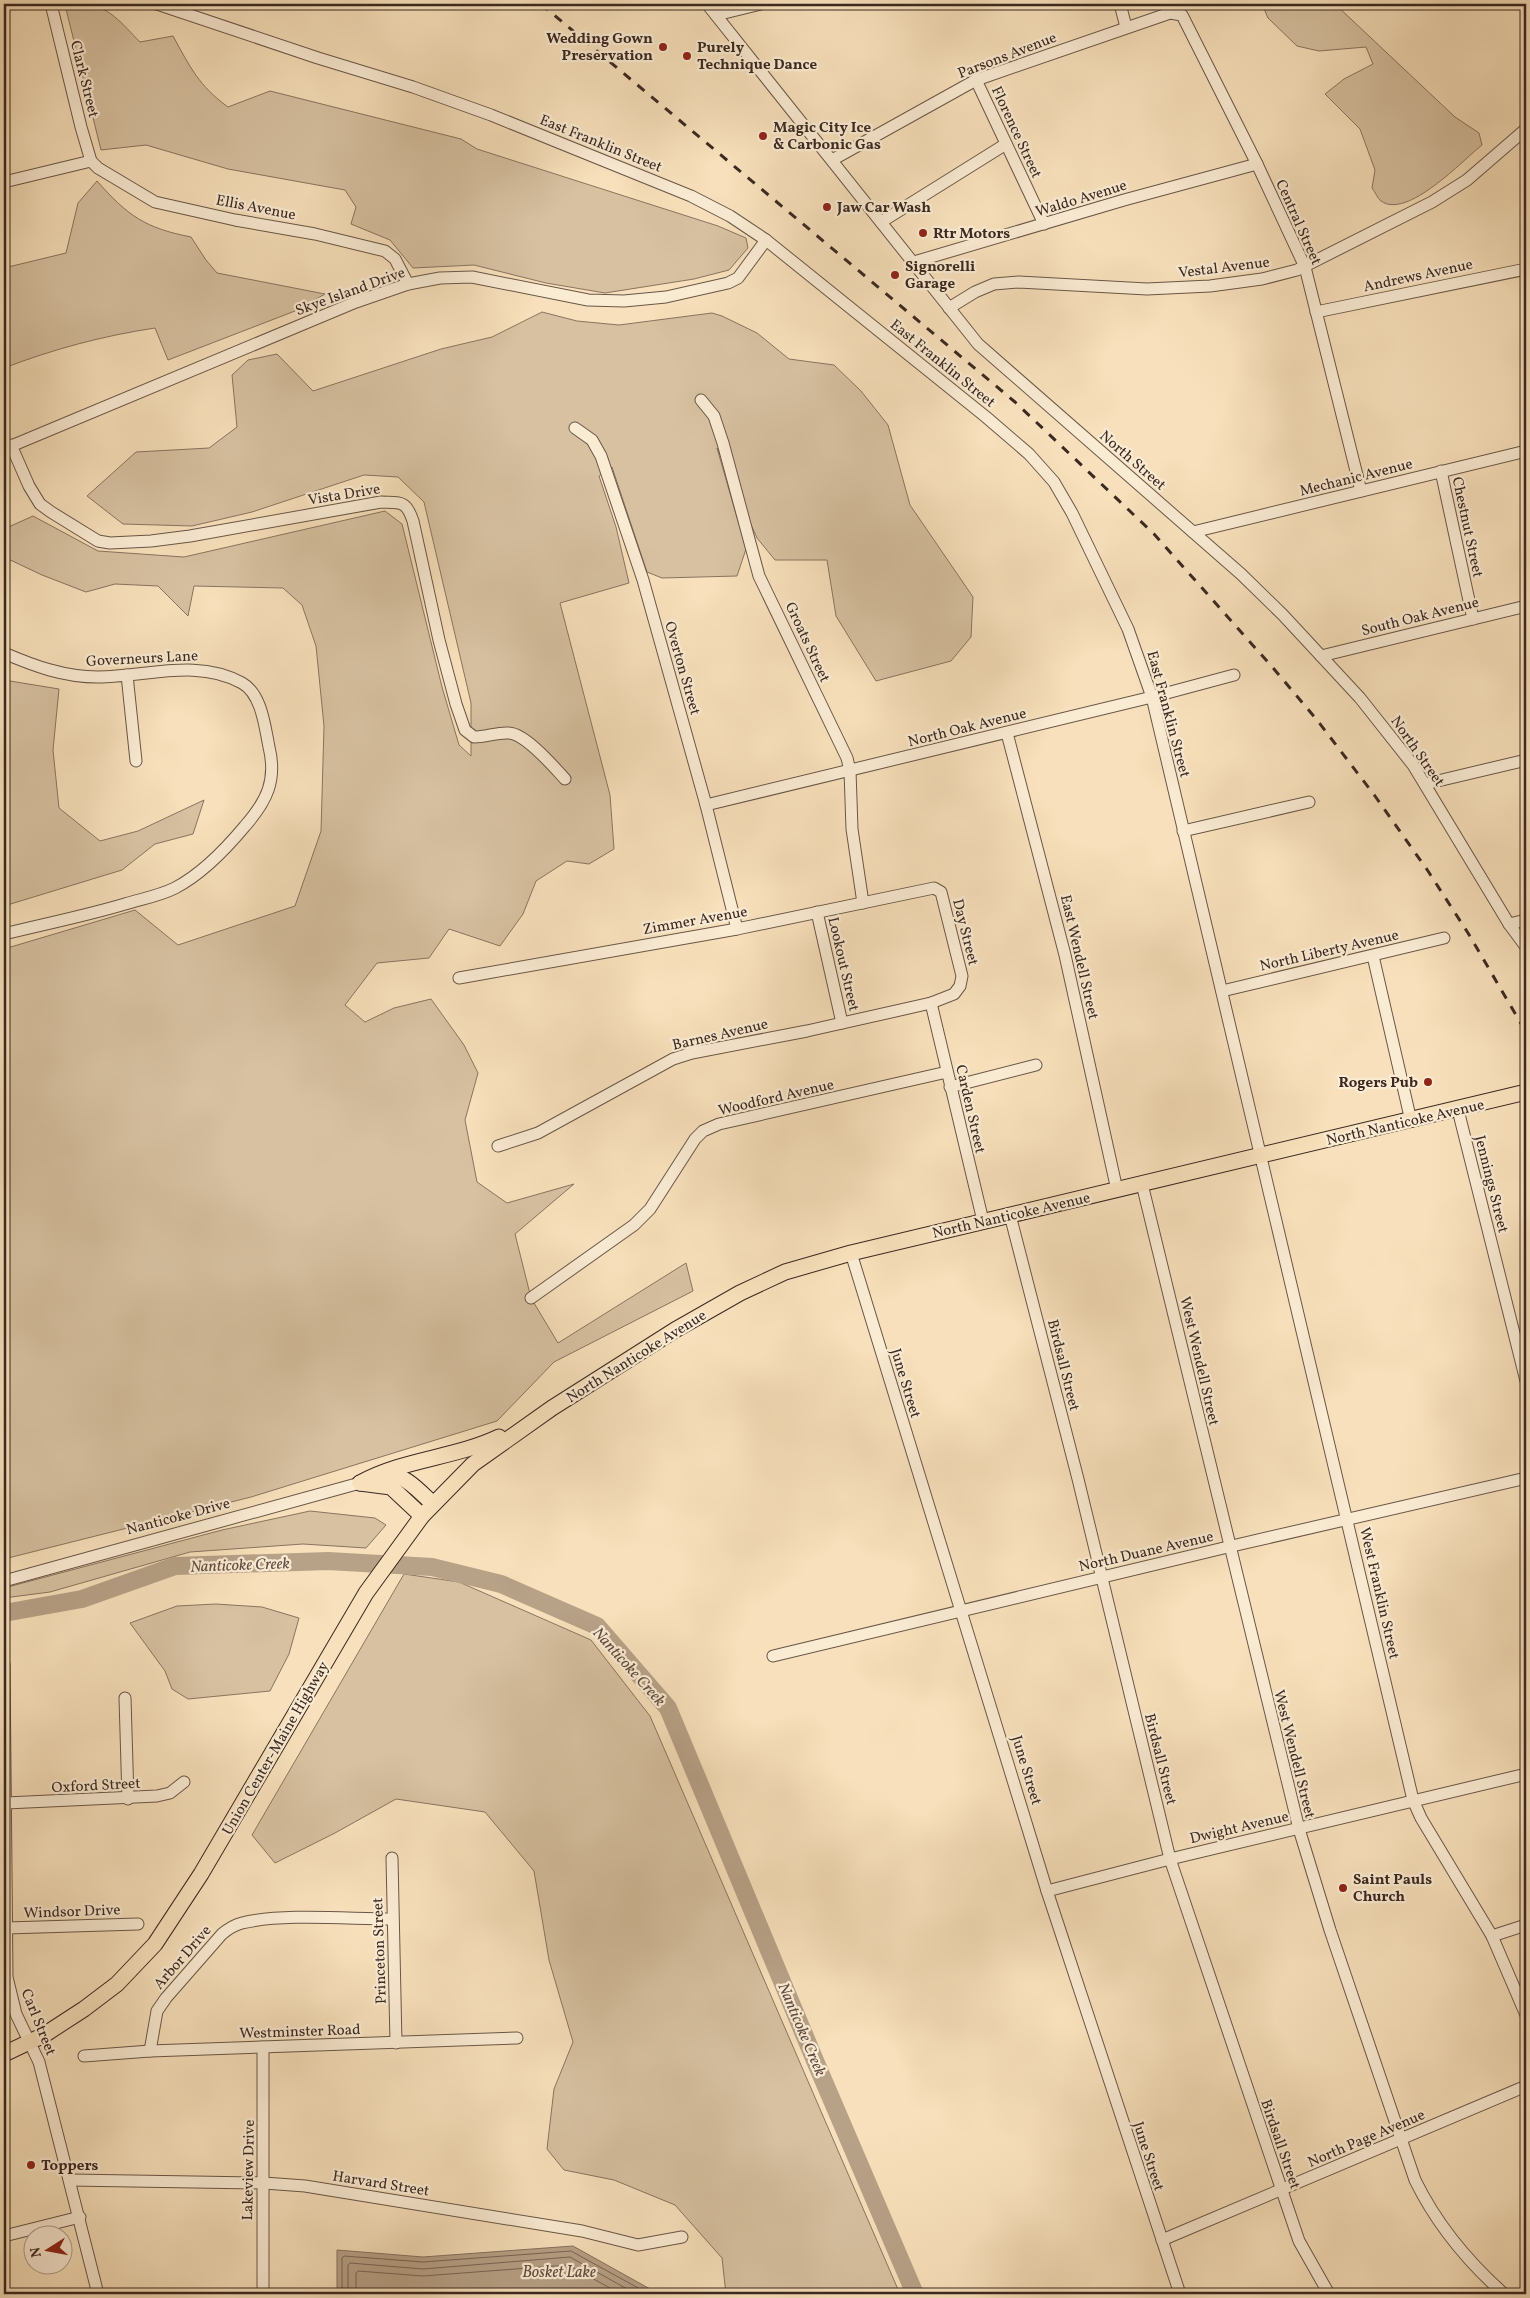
<svg xmlns="http://www.w3.org/2000/svg" width="1530" height="2298" font-family="Vollkorn,serif">
  <rect width="100%" height="100%" fill="#f7e0bb"/>
  <filter id="stains"><feTurbulence type="fractalNoise" baseFrequency=".004" numOctaves="4"/><feColorMatrix values="0 0 0 0 .2 0 0 0 0 .09 0 0 0 0 .02 0 0 0 .5 -.17"/></filter>
  <radialGradient id="worn" r=".72"><stop offset=".6" stop-color="#630" stop-opacity="0"/><stop offset="1" stop-color="#630" stop-opacity=".3"/></radialGradient>
  <!-- green -->
  <g fill="#d7c1a1" stroke="#897461">
    <path d="M82,4C108,4 123,25 140,42L173,36C190,67 199,86 228,107L270,91L461,139L477,149L718,226L746,238L748,248L729,270L694,279L605,293L546,283L474,265L413,268L390,240L351,224L356,207L345,190L228,169L146,145L101,150L66,9Z"/>
    <path d="M1262,4H1335L1455,117L1479,133L1482,145C1463,160 1407,220 1381,201C1378,199 1375,192 1372,188L1375,170L1360,129L1325,94L1344,79L1373,64L1366,47L1319,51L1297,46L1268,18Z"/>
    <path d="M97,181C128,216 145,228 191,237L206,260L217,273L325,294L295,311L168,360L155,328C102,336 54,349 4,368V268L66,253L78,203Z"/>
    <polygon points="542,312 577,321 619,325 712,313 722,316 757,333 789,359 834,365 861,391 888,425 910,505 973,597 971,637 951,661 876,681 836,616 827,560 775,560 757,538 717,448 746,549 737,576 662,578 647,572 612,467 599,476 616,527 629,583 560,603 610,795 614,849 589,864 567,861 536,881 523,914 500,946 449,929 429,958 377,963 345,1005 365,1022 394,1008 431,999 464,1045 478,1073 465,1120 477,1182 507,1203 574,1184 515,1234 531,1298 558,1343 686,1263 693,1291 554,1362 497,1421 251,1497 4,1559 4,949 135,910 178,945 295,906 321,831 324,726 316,646 302,605 283,588 194,586 188,616 158,586 115,584 86,592 42,575 4,557 4,529 33,516 98,551 184,557 385,511 402,524 442,687 459,745 471,756 471,703 424,502 398,477 364,475 252,512 192,526 123,524 87,496 136,452 209,448 237,427 232,375 248,360 277,354 313,391 441,349 492,337"/>
    <polygon points="10,681 59,689 53,750 59,808 100,841 138,831 204,800 193,834 155,844 122,870 4,906 4,689"/>
    <polygon points="310,1511 375,1518 386,1525 366,1548 303,1544 190,1552 50,1592 4,1598 4,1588 222,1530"/>
    <polygon points="404,1574 459,1582 591,1640 650,1716 900,2294 726,2294 722,2258 675,2205 614,2180 564,2170 547,2149 554,2089 573,2042 549,1960 534,1871 485,1812 396,1799 335,1833 275,1863 252,1835"/>
    <polygon points="216,1604 262,1607 299,1618 289,1654 270,1691 188,1699 172,1689 165,1671 130,1623 177,1606"/>
  </g>
  <!-- water -->
  <polygon fill="#b7a187" stroke="#85715e" points="573,2246 659,2294 337,2294 337,2250 423,2257"/>
  <g fill="none" stroke-linecap="round" stroke-linejoin="round">
    <!-- shore -->
    <g stroke="#796454" stroke-width="1">
      <polyline points="342,2294 342,2258 344,2256 423,2262 571,2251 649,2294"/>
      <polyline points="348,2294 348,2265 350,2263 423,2269 570,2257 636,2294"/>
      <polyline points="356,2294 356,2273 358,2271 423,2276 568,2265 621,2294"/>
    </g>
    <!-- river -->
    <polyline stroke="#b7a187" stroke-width="18" points="4,1613 82,1599 175,1566 328,1561 432,1567 501,1584 597,1626 668,1708 816,2063 915,2294"/>
    <!-- minor casing -->
    <g stroke="#6a5648" stroke-width="13">
      <g id="minor">
        <polyline points="51,4 81,127 91,161 98,168 155,202 235,220 315,234 385,251 395,259 408,284"/>
        <polyline points="157,4 318,58 413,87 491,115 691,196 730,216 766,240 986,417 1029,454 1054,482 1072,513 1128,629 1152,697 1413,1800 1421,1818 1492,1936 1526,2015"/>
        <polyline points="707,4 978,344 1241,574 1283,615 1360,698 1413,765 1509,924 1526,947"/>
        <polyline points="1120,4 1126,27"/>
        <polyline points="716,15 761,4"/>
        <polyline points="976,80 1044,224"/>
        <polyline points="832,160 976,80 1170,13 1182,15 1257,164 1305,267 1361,491"/>
        <polyline points="4,182 91,161"/>
        <polyline points="881,222 1006,144"/>
        <polyline points="914,262 1124,200 1257,164"/>
        <polyline points="949,308 975,292 994,284 1019,282 1147,289 1210,286 1262,279 1297,270 1432,202 1467,180 1526,129"/>
        <polyline points="1316,312 1526,269"/>
        <polyline points="701,400 714,416 723,443 759,576 847,758 850,771 852,829 863,903"/>
        <polyline points="575,428 592,440 601,456 643,580 706,805 737,929"/>
        <path d="M11,445L29,486L40,504L51,512L98,541L110,543L151,541L190,536L381,502C401,503 406,500 413,521L439,640L456,704L465,730L474,737C486,737 498,732 509,733C526,734 554,767 565,779"/>
        <polyline points="4,449 356,302 408,284 440,278 472,277 588,300 624,301 666,297 728,283 738,278 766,240"/>
        <polyline points="1441,471 1473,619"/>
        <polyline points="1193,532 1526,451"/>
        <path d="M4,653C34,666 64,677 98,677C146,677 197,658 242,683C262,694 265,728 269,747C277,780 267,801 245,826C225,850 202,874 175,888C159,896 141,899 125,904C85,916 44,924 4,934"/>
        <polyline points="1321,656 1526,606"/>
        <polyline points="127,675 136,761"/>
        <polyline points="1007,733 1065,955 1117,1190"/>
        <polyline points="1425,784 1526,760"/>
        <polyline points="706,805 1152,697 1234,675"/>
        <polyline points="1183,831 1309,802"/>
        <polyline points="817,912 842,1023"/>
        <polyline points="1509,924 1526,920"/>
        <polyline points="1373,956 1411,1121"/>
        <polyline points="459,978 737,929 934,888 941,892 962,976 960,986 954,994 931,1003 807,1031 692,1053 673,1059 538,1133 498,1146"/>
        <polyline points="1222,991 1444,938"/>
        <polyline points="931,1003 983,1221"/>
        <polyline points="950,1087 1036,1065"/>
        <polyline points="1458,1110 1526,1381"/>
        <path d="M1142,1184L1299,1829L1330,1930L1415,2180C1437,2225 1467,2261 1504,2294"/>
        <polyline points="1010,1215 1078,1479 1170,1859 1299,2241 1329,2294"/>
        <polyline points="851,1253 1047,1891 1180,2294"/>
        <polyline points="531,1298 634,1225 650,1209 695,1139 703,1131 719,1124 947,1072"/>
        <polyline points="4,1581 360,1483"/>
        <polyline points="773,1656 1232,1546 1526,1478"/>
        <polyline points="4,1664 7,1977 16,2014 39,2062 98,2294"/>
        <polyline points="125,1698 128,1799"/>
        <polyline points="6,1803 157,1796 170,1793 184,1782"/>
        <polyline points="392,1858 396,2043"/>
        <polyline points="1047,1891 1170,1859 1526,1774"/>
        <polyline points="7,1928 138,1924"/>
        <polyline points="1492,1936 1526,1925"/>
        <path d="M150,2051L157,2011L166,1998L222,1934C228,1929 234,1925 242,1923C284,1913 348,1919 392,1919"/>
        <polyline points="84,2056 150,2051 517,2038"/>
        <polyline points="70,2180 264,2183 305,2186 582,2231 638,2245 682,2237"/>
        <polyline points="4,2236 80,2217"/>
        <polyline points="1162,2240 1526,2086"/>
        <polyline points="263,2294 263,2047"/>
      </g>
    </g>
    <!-- major casing -->
    <g stroke="#3b2821" stroke-width="17">
      <g id="major">
        <path d="M383,1473C405,1474 418,1490 433,1504"/>
        <path d="M360,1483C403,1459 455,1458 499,1437"/>
        <polyline points="360,1483 391,1487 422,1516"/>
        <polyline points="4,2054 44,2035 84,2009 117,1984 155,1944 201,1874 366,1593 422,1516 473,1464 552,1408 675,1330 740,1293 785,1272 851,1253 1526,1092"/>
      </g>
    </g>
    <!-- minor -->
    <use href="#minor" stroke="#faebd3" stroke-width="11"/>
    <!-- major -->
    <use href="#major" stroke="#f7e0bb" stroke-width="15"/>
    <!-- rail -->
    <polyline stroke="#3b2821" stroke-width="3" stroke-dasharray="9 9" stroke-linecap="butt" points="541,4 1015,402 1154,534 1274,669 1317,720 1375,796 1428,871 1468,933 1526,1032"/>
  </g>
  <!-- markers -->
  <g fill="#8f2418" stroke="#faebd3" stroke-width="2">
    <circle cx="663" cy="47" r="5"/>
    <circle cx="687" cy="56" r="5"/>
    <circle cx="763" cy="136" r="5"/>
    <circle cx="827" cy="207" r="5"/>
    <circle cx="923" cy="233" r="5"/>
    <circle cx="895" cy="275" r="5"/>
    <circle cx="1428" cy="1082" r="5"/>
    <circle cx="1343" cy="1888" r="5"/>
    <circle cx="31" cy="2165" r="5"/>
  </g>
  <g text-anchor="middle" stroke-width="4.5" stroke-linejoin="round" paint-order="stroke">
    <!-- poi labels -->
    <g font-size="15" font-weight="bold" fill="#3b2821" stroke="#faebd3" text-anchor="start">
      <text x="653" y="43" text-anchor="end">Wedding Gown<tspan x="653" dy="17">Preservation</tspan></text>
      <text x="697" y="52">Purely<tspan x="697" dy="17">Technique Dance</tspan></text>
      <text x="773" y="132">Magic City Ice<tspan x="773" dy="17">&amp; Carbonic Gas</tspan></text>
      <text x="837" y="212">Jaw Car Wash</text>
      <text x="933" y="238">Rtr Motors</text>
      <text x="905" y="271">Signorelli<tspan x="905" dy="17">Garage</tspan></text>
      <text x="1418" y="1087" text-anchor="end">Rogers Pub</text>
      <text x="1353" y="1884">Saint Pauls<tspan x="1353" dy="17">Church</tspan></text>
      <text x="41" y="2170">Toppers</text>
    </g>
    <!-- street labels -->
    <g font-size="15" fill="#3b2821" stroke="#faebd3">
      <text transform="translate(1007 55) rotate(-21)" y="5">Parsons Avenue</text>
      <text transform="translate(85 79) rotate(76)" y="5">Clark Street</text>
      <text transform="translate(1017 132) rotate(65)" y="5">Florence Street</text>
      <text transform="translate(601 143) rotate(22)" y="5">East Franklin Street</text>
      <text transform="translate(1081 198) rotate(-17)" y="5">Waldo Avenue</text>
      <text transform="translate(256 207) rotate(11)" y="5">Ellis Avenue</text>
      <text transform="translate(1299 222) rotate(66)" y="5">Central Street</text>
      <text transform="translate(1224 267) rotate(-7)" y="5">Vestal Avenue</text>
      <text transform="translate(1418 275) rotate(-12)" y="5">Andrews Avenue</text>
      <text transform="translate(350 291) rotate(-20)" y="5">Skye Island Drive</text>
      <text transform="translate(943 363) rotate(39)" y="5">East Franklin Street</text>
      <text transform="translate(1133 460) rotate(41)" y="5">North Street</text>
      <text transform="translate(1356 477) rotate(-14)" y="5">Mechanic Avenue</text>
      <text transform="translate(344 494) rotate(-9)" y="5">Vista Drive</text>
      <text transform="translate(1468 527) rotate(78)" y="5">Chestnut Street</text>
      <text transform="translate(1420 616) rotate(-14)" y="5">South Oak Avenue</text>
      <text transform="translate(808 642) rotate(65)" y="5">Groats Street</text>
      <text transform="translate(142 658) rotate(-3)" y="5">Governeurs Lane</text>
      <text transform="translate(683 668) rotate(74)" y="5">Overton Street</text>
      <text transform="translate(1169 714) rotate(75)" y="5">East Franklin Street</text>
      <text transform="translate(967 727) rotate(-14)" y="5">North Oak Avenue</text>
      <text transform="translate(1418 751) rotate(55)" y="5">North Street</text>
      <text transform="translate(695 920) rotate(-10)" y="5">Zimmer Avenue</text>
      <text transform="translate(966 932) rotate(76)" y="5">Day Street</text>
      <text transform="translate(1329 950) rotate(-13)" y="5">North Liberty Avenue</text>
      <text transform="translate(1080 957) rotate(77)" y="5">East Wendell Street</text>
      <text transform="translate(844 964) rotate(77)" y="5">Lookout Street</text>
      <text transform="translate(720 1034) rotate(-13)" y="5">Barnes Avenue</text>
      <text transform="translate(776 1097) rotate(-13)" y="5">Woodford Avenue</text>
      <text transform="translate(971 1109) rotate(77)" y="5">Carden Street</text>
      <text transform="translate(1405 1122) rotate(-13)" y="5">North Nanticoke Avenue</text>
      <text transform="translate(1492 1184) rotate(76)" y="5">Jennings Street</text>
      <text transform="translate(1011 1215) rotate(-13)" y="5">North Nanticoke Avenue</text>
      <text transform="translate(636 1356) rotate(-32)" y="5">North Nanticoke Avenue</text>
      <text transform="translate(1200 1361) rotate(77)" y="5">West Wendell Street</text>
      <text transform="translate(1064 1365) rotate(76)" y="5">Birdsall Street</text>
      <text transform="translate(906 1383) rotate(73)" y="5">June Street</text>
      <text transform="translate(178 1516) rotate(-15)" y="5">Nanticoke Drive</text>
      <text transform="translate(1146 1551) rotate(-13)" y="5">North Duane Avenue</text>
      <text transform="translate(1380 1593) rotate(77)" y="5">West Franklin Street</text>
      <text transform="translate(275 1748) rotate(-60)" y="5">Union Center-Maine Highway</text>
      <text transform="translate(1295 1754) rotate(76)" y="5">West Wendell Street</text>
      <text transform="translate(1161 1759) rotate(76)" y="5">Birdsall Street</text>
      <text transform="translate(1027 1770) rotate(73)" y="5">June Street</text>
      <text transform="translate(96 1785) rotate(-3)" y="5">Oxford Street</text>
      <text transform="translate(1239 1827) rotate(-13)" y="5">Dwight Avenue</text>
      <text transform="translate(72 1911) rotate(-2)" y="5">Windsor Drive</text>
      <text transform="translate(379 1951) rotate(-92)" y="5">Princeton Street</text>
      <text transform="translate(182 1957) rotate(-49)" y="5">Arbor Drive</text>
      <text transform="translate(39 2022) rotate(68)" y="5">Carl Street</text>
      <text transform="translate(300 2031) rotate(-2)" y="5">Westminster Road</text>
      <text transform="translate(1366 2138) rotate(-23)" y="5">North Page Avenue</text>
      <text transform="translate(1281 2144) rotate(71)" y="5">Birdsall Street</text>
      <text transform="translate(1149 2156) rotate(72)" y="5">June Street</text>
      <text transform="translate(248 2170) rotate(-89)" y="5">Lakeview Drive</text>
      <text transform="translate(381 2183) rotate(9)" y="5">Harvard Street</text>
    </g>
    <!-- water labels -->
    <g font-size="16" font-style="italic" fill="#604c40" stroke="#faebd3">
      <text transform="translate(240 1564) rotate(-2)" y="6">Nanticoke Creek</text>
      <text transform="translate(630 1666) rotate(48)" y="6">Nanticoke Creek</text>
      <text transform="translate(803 2029) rotate(67)" y="6">Nanticoke Creek</text>
      <text x="559" y="2277">Bosket Lake</text>
    </g>
  </g>
  <!-- margin -->
  <rect width="1530" height="2298" fill="none" stroke="#f7e0bb" stroke-width="20"/>
  <rect x="5" y="5" width="1520" height="2288" fill="none" stroke="#3b2821" stroke-width="2.5"/>
  <rect x="10" y="10" width="1510" height="2278" fill="none" stroke="#3b2821"/>
  <!-- north arrow -->
  <g transform="translate(48 2250) rotate(259)"><circle r="24" fill="#faebd3" stroke="#ae9d8c"/>
  <path d="M0-4L9 19L0 12L-9 19Z" fill="#8f2418"/>
  <text y="-8" font-size="14" font-weight="bold" text-anchor="middle" fill="#3b2821">N</text>
  </g>
  <rect width="100%" height="100%" filter="url(#stains)"/>
  <rect width="100%" height="100%" fill="url(#worn)"/>
</svg>
